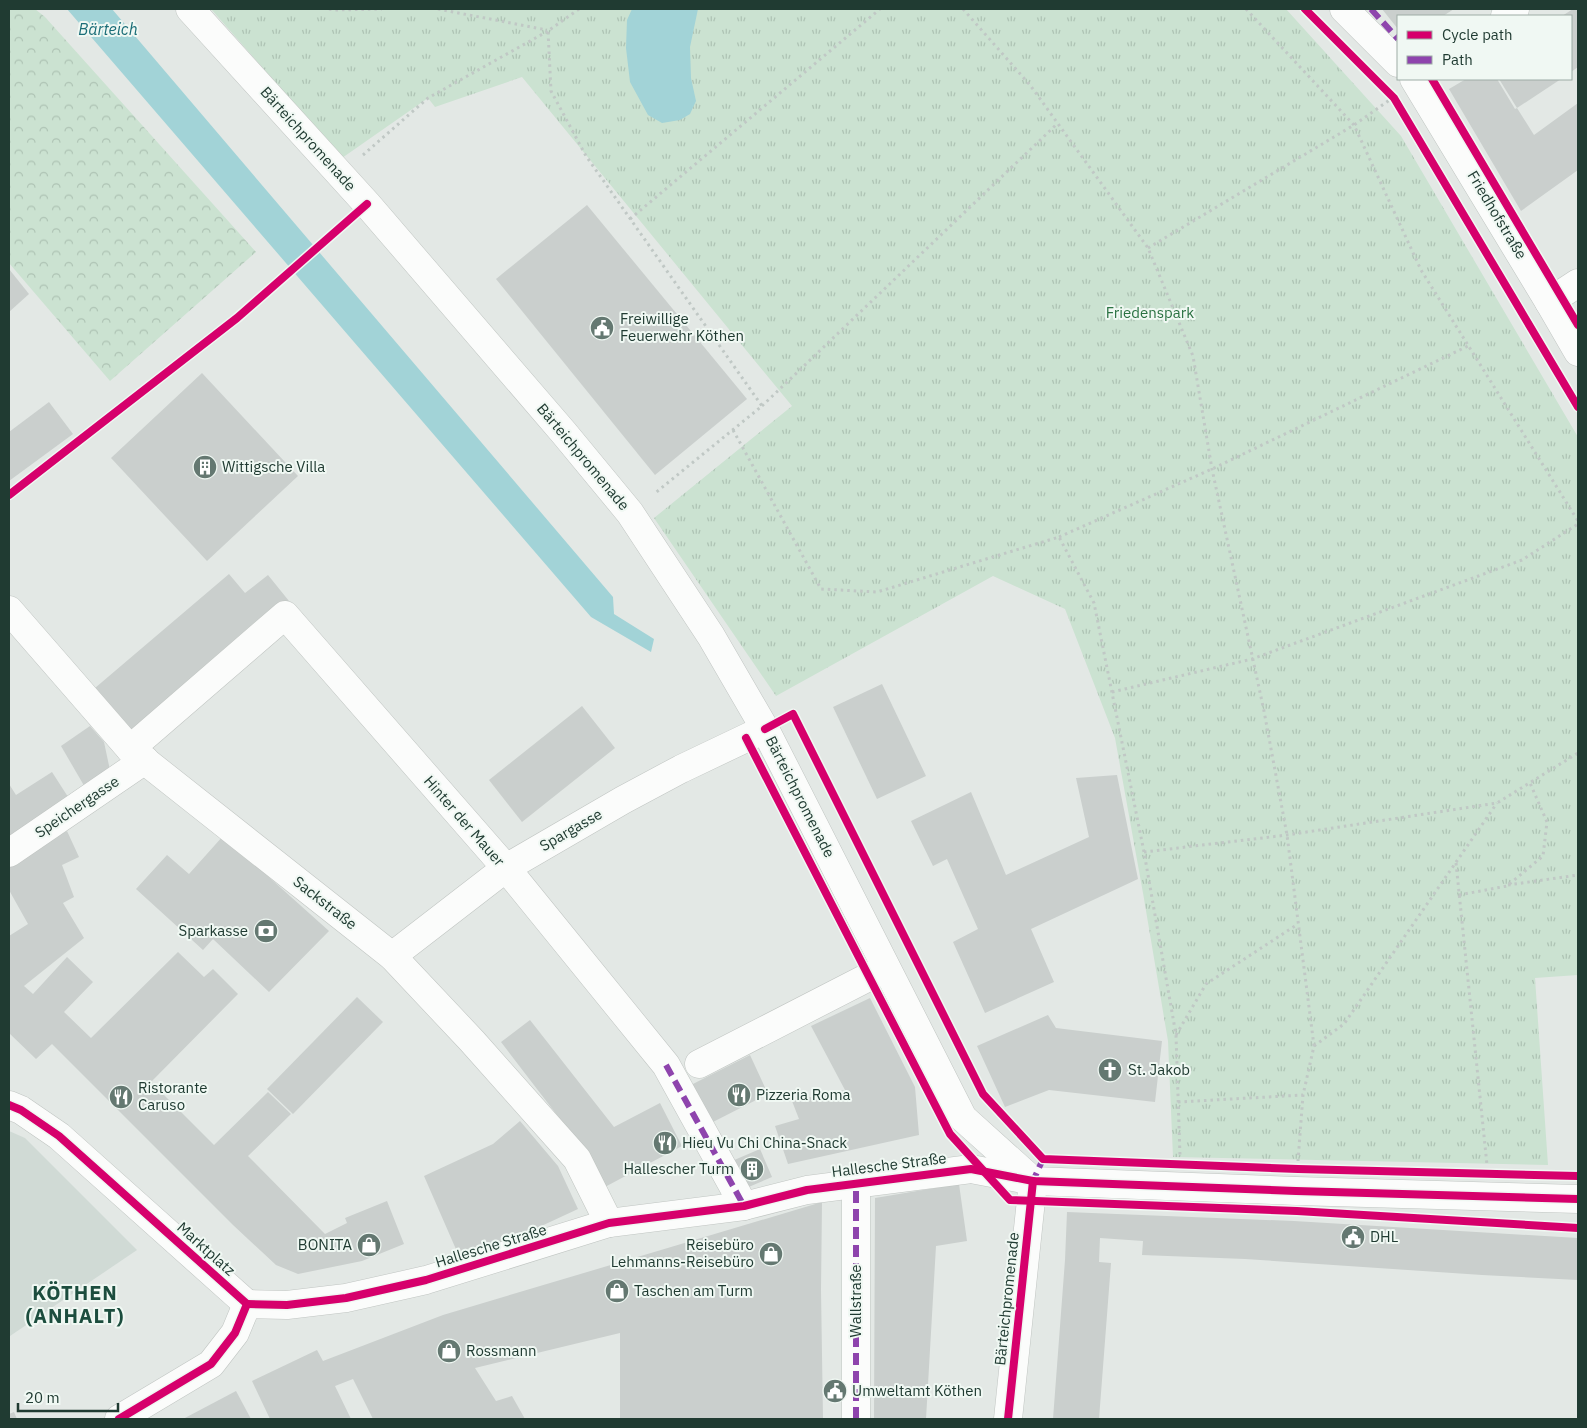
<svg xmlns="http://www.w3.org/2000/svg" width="1587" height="1428" font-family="'IBM Plex Sans',sans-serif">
  <defs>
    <pattern id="forest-crowns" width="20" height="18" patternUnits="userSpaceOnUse" patternTransform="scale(1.25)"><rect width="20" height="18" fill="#cbe2d1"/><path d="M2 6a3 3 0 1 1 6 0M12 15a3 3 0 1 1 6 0" fill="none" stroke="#aec3b4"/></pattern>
    <pattern id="park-tufts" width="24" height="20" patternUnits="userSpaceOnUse" patternTransform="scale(1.25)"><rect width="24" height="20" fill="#cbe2d1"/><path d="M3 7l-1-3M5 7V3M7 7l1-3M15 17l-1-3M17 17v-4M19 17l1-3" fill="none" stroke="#aec3b4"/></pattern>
  </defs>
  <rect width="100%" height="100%" fill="#e3e8e5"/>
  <!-- built -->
  <polygon fill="#d0dad5" points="9,1131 25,1138 137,1250 10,1336"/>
  <!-- forest -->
  <polygon fill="url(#forest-crowns)" points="9,9 35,9 45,17 256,252 110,381 9,263"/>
  <!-- park -->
  <polygon fill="url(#park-tufts)" points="211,9 1286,9 1401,136 1578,437 1578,975 1535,978 1548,1165 1173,1157 1168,1041 1143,893 1115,738 1065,609 993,576 776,696 654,518 792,406 522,77 435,107 428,98 342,158"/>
  <!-- water -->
  <g fill="#a2d3d7">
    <polygon points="67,9 112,9 613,597 614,614 654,639 651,652 591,617"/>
    <polygon points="632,9 698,9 690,47 691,78 696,101 690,114 680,120 662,123 648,115 630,82 626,48 627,20"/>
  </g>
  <!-- building -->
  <g fill="#cacfcd">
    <polygon points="1382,9 1454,9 1443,16 1398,16 1398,29"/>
    <polygon points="1573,9 1578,9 1578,67 1571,72 1571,16 1562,16"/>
    <polygon points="1466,79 1497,79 1515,109 1517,108 1534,135 1578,103 1578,170 1521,211 1449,89"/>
    <polygon points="1499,79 1561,79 1517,108"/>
    <polygon points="587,205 747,399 655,475 496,279"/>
    <polygon points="9,269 29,294 9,312"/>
    <polygon points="202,373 298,476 207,561 111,458"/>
    <polygon points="49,402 73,434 9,481 9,432"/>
    <polygon points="229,574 245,593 268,575 289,601 133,732 95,688"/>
    <polygon points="882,684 926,776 877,799 833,707"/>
    <polygon points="582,706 615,748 522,822 489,780"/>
    <polygon points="90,726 104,742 111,775 86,789 61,746"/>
    <polygon points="52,772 70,800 9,839 9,784 16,795"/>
    <polygon points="1117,775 1138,879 1031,929 1054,982 985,1013 953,942 978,929 947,859 933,866 911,821 971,792 1006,875 1089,837 1076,778"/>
    <polygon points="67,831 79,857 62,865 74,897 63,903 84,938 24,986 33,994 67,957 93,982 64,1012 91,1038 178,952 204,977 213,969 238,994 151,1082 214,1145 268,1092 291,1114 248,1156 325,1234 347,1223 345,1218 387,1201 404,1244 362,1261 298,1274 276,1265 233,1225 52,1044 36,1059 9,1033 9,936 28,924 9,890 9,862"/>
    <polygon points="223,836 329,931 269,992 213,939 203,950 136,889 167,855 189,874"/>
    <polygon points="357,997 383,1022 293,1114 267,1089"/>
    <polygon points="870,998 915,1087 919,1135 788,1164 775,1126 799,1119 792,1101 845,1090 811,1026"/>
    <polygon points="1048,1015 1056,1028 1162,1041 1155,1102 1049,1090 1005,1107 977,1046"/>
    <polygon points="530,1020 614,1127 660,1103 682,1146 603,1188 580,1145 501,1042"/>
    <polygon points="750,1055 768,1094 711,1123 689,1086"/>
    <polygon points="520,1121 558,1166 578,1209 462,1263 424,1176 493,1144"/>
    <polygon points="760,1149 772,1177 744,1189 732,1161"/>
    <polygon points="959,1184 967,1241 936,1246 926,1419 874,1419 875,1198"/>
    <polygon points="822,1202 821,1290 823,1419 620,1419 620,1333 475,1368 496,1401 512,1396 525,1419 373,1419 353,1379 335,1386 351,1419 270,1419 252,1381 317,1350 323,1361 443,1315"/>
    <polygon points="1067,1212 1294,1221 1578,1238 1578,1280 1482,1275 1245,1259 1142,1255 1143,1241 1100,1238 1099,1262 1111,1263 1099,1419 1053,1419 1065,1260"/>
    <polygon points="236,1391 251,1419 183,1419"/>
    <polygon points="14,1412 17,1419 9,1419 9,1414"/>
  </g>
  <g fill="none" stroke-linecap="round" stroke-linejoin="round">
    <!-- minor casing -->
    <g stroke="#c0c5c2" stroke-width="29">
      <g id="minor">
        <polyline points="190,9 367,204 564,433 630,513 711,636 765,729 963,1118 1033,1181"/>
        <polyline points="1344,9 1398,63"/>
        <polyline points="1505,16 1515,9"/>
        <polyline points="1414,79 1549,302 1578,352"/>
        <polyline points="1549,302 1578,283"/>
        <polyline points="9,610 130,749 392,956 472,1041 577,1159 609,1223"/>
        <polyline points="130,749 285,615 506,868 666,1065 744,1206"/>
        <polyline points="9,853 145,760"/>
        <polyline points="392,956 506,868 623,800 681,769 765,729"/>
        <polyline points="699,1064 886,968"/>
        <polyline points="9,1105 21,1110 59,1136 247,1304"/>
        <polyline points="247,1304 287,1305 346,1298 426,1280 609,1223 744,1206 807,1190 971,1169 1033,1181 1296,1191 1578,1199"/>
        <polyline points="119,1419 211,1364 235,1333 247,1304"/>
        <polyline points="856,1419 856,1183"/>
        <polyline points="1008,1419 1033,1181"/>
      </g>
    </g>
    <!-- path -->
    <g stroke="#c0c8c5" stroke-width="3" stroke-dasharray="2.5 4" stroke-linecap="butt">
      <polyline points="329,9 335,10 382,9"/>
      <polyline points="438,9 547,30"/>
      <polyline points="579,9 548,31 551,91 586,156 762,406 654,494"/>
      <polyline points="963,9 1030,85 1148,248 1193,356 1212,469 1264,711 1287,835 1314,1046 1303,1095 1298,1161"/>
      <polyline points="1246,9 1354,125 1421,270 1578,521"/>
      <polyline points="363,155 428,98 548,31"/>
      <polyline points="630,219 880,9"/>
      <polyline points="1148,248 1354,125 1391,99"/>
      <polyline points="762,406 1058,123"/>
      <polyline points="733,430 821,589 877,592 1059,537 1094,603 1144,852 1176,1035 1180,1156"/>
      <polyline points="1059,537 1212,469 1468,346"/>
      <polyline points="1112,692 1252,659 1522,560 1578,524"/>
      <polyline points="1144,852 1287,835 1497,803 1578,753"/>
      <polyline points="1456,863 1487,1165"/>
      <polyline points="1508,885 1578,875"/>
      <polyline points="1459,895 1507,886 1543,856 1547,822 1530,783"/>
      <polyline points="1176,1035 1206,984 1298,924"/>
      <polyline points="1314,1046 1344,1024 1497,803"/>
      <polyline points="1178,1102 1303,1095"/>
    </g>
    <!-- minor -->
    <use href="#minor" stroke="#fbfcfb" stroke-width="28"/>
    <!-- quiet -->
    <g stroke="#8e44ad" stroke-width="6" stroke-dasharray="12 6" stroke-linecap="butt">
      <polyline points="1371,9 1398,39"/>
      <polyline points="666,1065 744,1206"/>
      <polyline points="1030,1180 1033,1181 1043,1159"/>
      <polyline points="856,1419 856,1183"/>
    </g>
    <!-- cycleway casing -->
    <g stroke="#f0f8f3" stroke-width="11">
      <g id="cycleway">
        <polyline points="1305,9 1394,98 1578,407"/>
        <polyline points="1432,79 1578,325"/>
        <polyline points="9,495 237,318 367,204"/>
        <polyline points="765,729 793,714 983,1094 1043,1159 1298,1169 1578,1176"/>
        <polyline points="746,738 950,1134 1010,1200 1297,1211 1578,1228"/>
        <polyline points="9,1105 21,1110 59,1136 247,1304"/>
        <polyline points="247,1304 287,1305 346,1298 426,1280 609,1223 744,1206 807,1190 971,1169 1033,1181 1296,1191 1578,1199"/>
        <polyline points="119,1419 211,1364 235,1333 247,1304"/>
        <polyline points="1008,1419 1033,1181"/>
      </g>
    </g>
    <!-- cycleway -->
    <use href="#cycleway" stroke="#d6006c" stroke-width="8"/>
  </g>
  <!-- icons -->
  <defs>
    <g id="civic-disc" transform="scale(1.25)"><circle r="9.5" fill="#647871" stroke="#f0f8f3"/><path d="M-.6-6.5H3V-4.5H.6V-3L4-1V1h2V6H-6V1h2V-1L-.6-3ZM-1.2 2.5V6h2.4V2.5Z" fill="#fff"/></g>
    <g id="building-disc" transform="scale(1.25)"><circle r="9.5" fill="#647871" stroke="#f0f8f3"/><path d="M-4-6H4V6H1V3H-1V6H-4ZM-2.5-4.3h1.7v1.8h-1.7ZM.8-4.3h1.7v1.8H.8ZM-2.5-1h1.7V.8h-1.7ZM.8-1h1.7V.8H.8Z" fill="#fff"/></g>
    <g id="bank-disc" transform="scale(1.25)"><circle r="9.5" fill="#647871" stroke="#f0f8f3"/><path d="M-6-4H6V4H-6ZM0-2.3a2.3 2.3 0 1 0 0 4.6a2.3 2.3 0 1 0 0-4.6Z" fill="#fff"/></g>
    <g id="church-disc" transform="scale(1.25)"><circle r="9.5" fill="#647871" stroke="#f0f8f3"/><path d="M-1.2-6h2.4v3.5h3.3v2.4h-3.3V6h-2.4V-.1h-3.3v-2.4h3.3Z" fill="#fff"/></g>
    <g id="restaurant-disc" transform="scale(1.25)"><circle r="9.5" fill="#647871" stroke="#f0f8f3"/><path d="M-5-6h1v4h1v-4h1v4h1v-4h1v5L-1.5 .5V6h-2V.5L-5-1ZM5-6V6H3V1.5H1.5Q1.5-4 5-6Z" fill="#fff"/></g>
    <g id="shop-disc" transform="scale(1.25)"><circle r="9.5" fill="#647871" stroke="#f0f8f3"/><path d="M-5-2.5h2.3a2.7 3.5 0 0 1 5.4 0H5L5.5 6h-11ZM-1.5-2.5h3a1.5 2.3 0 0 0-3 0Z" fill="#fff"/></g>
  </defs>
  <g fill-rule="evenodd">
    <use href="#civic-disc" x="602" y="328"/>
    <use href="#building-disc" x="205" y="467"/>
    <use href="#bank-disc" x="266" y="931"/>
    <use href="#church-disc" x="1110" y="1070"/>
    <use href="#restaurant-disc" x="739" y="1095"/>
    <use href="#restaurant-disc" x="121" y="1097"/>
    <use href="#restaurant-disc" x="665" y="1143"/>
    <use href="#building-disc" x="752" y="1169"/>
    <use href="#civic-disc" x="1353" y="1237"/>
    <use href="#shop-disc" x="369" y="1245"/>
    <use href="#shop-disc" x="771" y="1254"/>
    <use href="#shop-disc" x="617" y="1291"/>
    <use href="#shop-disc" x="449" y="1351"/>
    <use href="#civic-disc" x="835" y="1391"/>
  </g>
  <g text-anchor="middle" stroke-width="4" stroke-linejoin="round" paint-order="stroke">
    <!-- street labels -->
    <g font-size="15" fill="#203b32" stroke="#f0f8f3">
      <text transform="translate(308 139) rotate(48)" y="5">Bärteichpromenade</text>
      <text transform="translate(1497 215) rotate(59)" y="5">Friedhofstraße</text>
      <text transform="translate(583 457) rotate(50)" y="5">Bärteichpromenade</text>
      <text transform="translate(800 797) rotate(63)" y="5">Bärteichpromenade</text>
      <text transform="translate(77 807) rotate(-34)" y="5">Speichergasse</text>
      <text transform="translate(464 821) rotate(49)" y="5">Hinter der Mauer</text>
      <text transform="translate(571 830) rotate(-30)" y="5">Spargasse</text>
      <text transform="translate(325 903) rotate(38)" y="5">Sackstraße</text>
      <text transform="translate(889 1165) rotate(-7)" y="5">Hallesche Straße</text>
      <text transform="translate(491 1246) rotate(-17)" y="5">Hallesche Straße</text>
      <text transform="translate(206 1249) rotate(42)" y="5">Marktplatz</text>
      <text transform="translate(1007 1299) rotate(-84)" y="5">Bärteichpromenade</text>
      <text transform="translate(856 1301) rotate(-90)" y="5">Wallstraße</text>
    </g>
    <!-- park labels -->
    <g font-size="15" fill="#2a7242" stroke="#f0f8f3">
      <text x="1150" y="318">Friedenspark</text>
    </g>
    <!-- poi labels -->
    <g font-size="15" fill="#203b32" stroke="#f0f8f3" text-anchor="start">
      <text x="620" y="324">Freiwillige<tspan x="620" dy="17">Feuerwehr Köthen</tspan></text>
      <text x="222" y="472">Wittigsche Villa</text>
      <text x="248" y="936" text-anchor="end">Sparkasse</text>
      <text x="1128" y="1075">St. Jakob</text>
      <text x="138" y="1093">Ristorante<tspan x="138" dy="17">Caruso</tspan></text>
      <text x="756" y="1100">Pizzeria Roma</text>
      <text x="682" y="1148">Hieu Vu Chi China-Snack</text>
      <text x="734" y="1174" text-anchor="end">Hallescher Turm</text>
      <text x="1370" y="1242">DHL</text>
      <text x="352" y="1250" text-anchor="end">BONITA</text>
      <text x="754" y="1250" text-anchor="end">Reisebüro<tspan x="754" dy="17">Lehmanns-Reisebüro</tspan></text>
      <text x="634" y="1296">Taschen am Turm</text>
      <text x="466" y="1356">Rossmann</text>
      <text x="852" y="1396">Umweltamt Köthen</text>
    </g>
    <!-- water labels -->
    <g font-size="16" font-style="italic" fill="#1a6d77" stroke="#f0f8f3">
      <text x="108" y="35">Bärteich</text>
    </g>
    <!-- district labels -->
    <g font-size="20" font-weight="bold" letter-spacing="1" fill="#1c4d3e" stroke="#f0f8f3">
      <text x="75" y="1300">KÖTHEN<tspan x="75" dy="23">(ANHALT)</tspan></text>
    </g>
  </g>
  <!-- border -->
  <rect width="1587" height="1428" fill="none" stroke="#203b32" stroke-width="20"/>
  <!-- legend -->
  <rect x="1397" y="15" width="175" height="65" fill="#f0f8f3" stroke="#9daca6"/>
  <rect x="1407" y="31" width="25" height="8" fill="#d6006c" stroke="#9daca6"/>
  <text x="1442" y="40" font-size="15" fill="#203b32">Cycle path</text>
  <rect x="1407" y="56" width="25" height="8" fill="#8e44ad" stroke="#9daca6"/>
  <text x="1442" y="65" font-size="15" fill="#203b32">Path</text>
  <!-- scale -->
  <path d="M18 1403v8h100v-8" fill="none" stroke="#203b32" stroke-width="2.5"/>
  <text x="25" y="1403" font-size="15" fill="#203b32" stroke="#f0f8f3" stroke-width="4" paint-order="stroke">20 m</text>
</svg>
